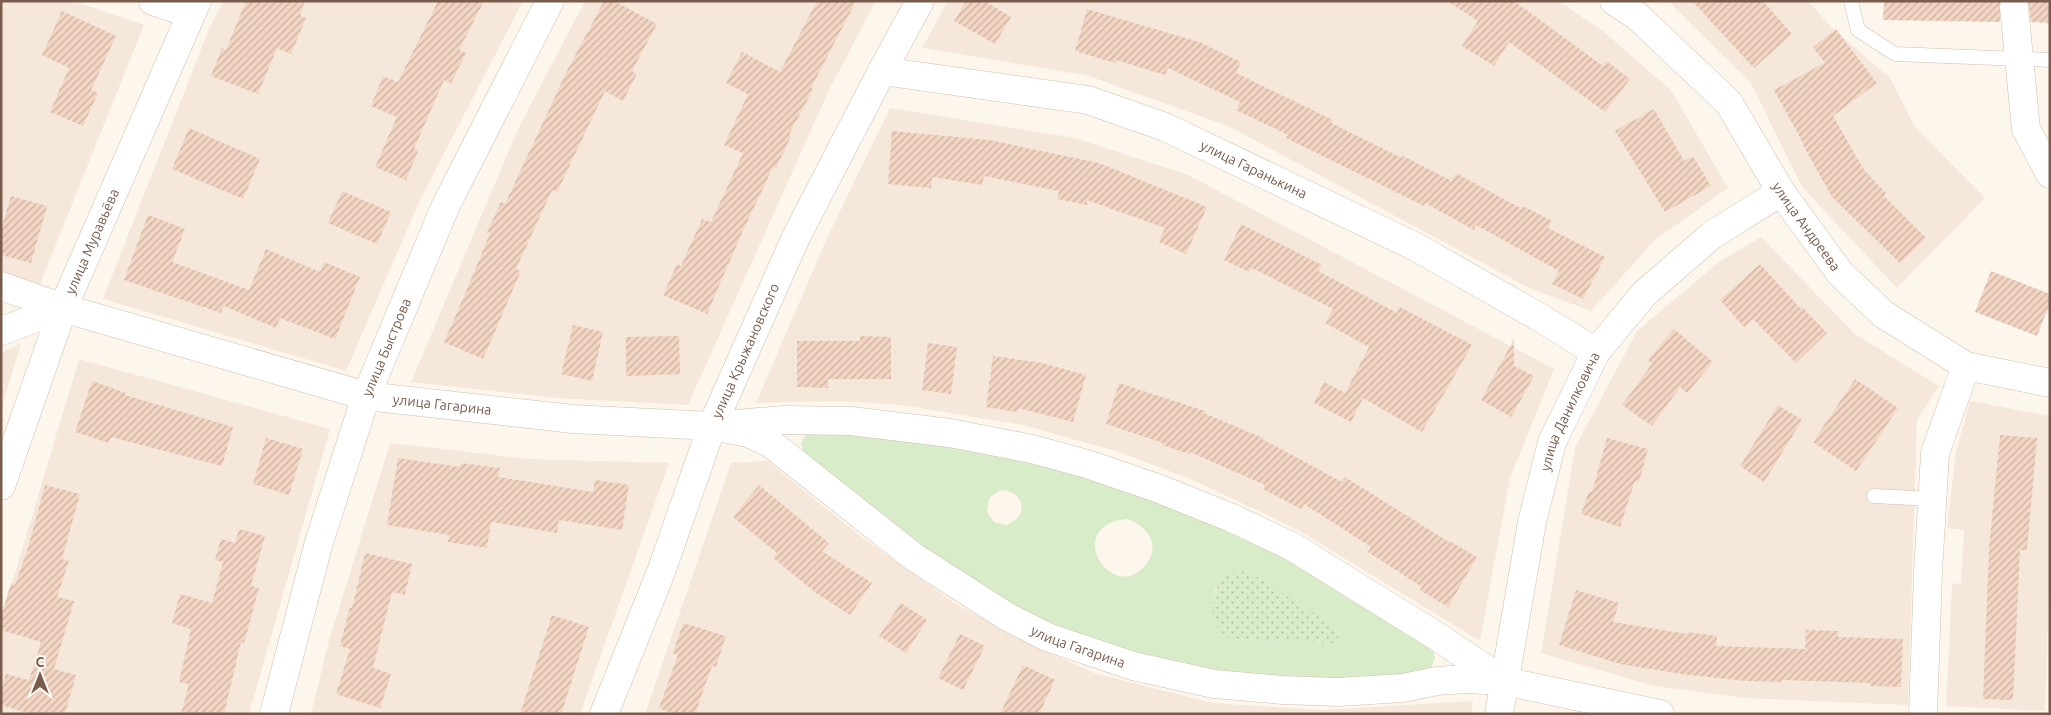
<svg xmlns="http://www.w3.org/2000/svg" width="2051" height="715" font-family="Ubuntu,sans-serif">
  <defs>
    <pattern id="park-dots" width="8" height="8" patternUnits="userSpaceOnUse" patternTransform="scale(1.25)"><rect width="8" height="8" fill="#d8ecc9"/><path d="M2 2h.1M6 6h.1" fill="none" stroke="#b4c2a5" stroke-width="1.8" stroke-linecap="round"/></pattern>
    <pattern id="building-hatch" width="6" height="6" patternUnits="userSpaceOnUse" patternTransform="scale(1.25)"><rect width="6" height="6" fill="#f3d5c3"/><path d="M-1 1l2-2M0 6l6-6M5 7l2-2" fill="none" stroke="#cab0a1"/></pattern>
  </defs>
  <rect width="100%" height="100%" fill="#fdf6ec"/>
  <!-- residential -->
  <g fill="#f5e8da">
    <polygon points="1,1 73,1 144,25 40,284 1,273"/>
    <polygon points="223,1 523,1 420,200 346,371 103,299 209,29"/>
    <polygon points="585,1 876,1 829,90 688,405 557,398 411,382 518,129"/>
    <polygon points="948,1 1559,1 1604,32 1671,90 1728,188 1655,240 1591,311 1529,288 1230,127 1089,76 922,48"/>
    <polygon points="1668,1 1808,1 1835,31 1890,78 1915,127 1985,198 1897,288 1802,187 1751,83"/>
    <polygon points="890,108 1075,138 1188,175 1554,369 1510,478 1480,641 1298,530 1193,480 1122,453 1023,425 901,405 842,401 756,403 826,240"/>
    <polygon points="1761,237 1855,334 1939,386 1917,420 1908,705 1745,698 1654,686 1541,653 1575,448 1637,331 1719,262"/>
    <polygon points="21,343 1,410 1,353"/>
    <polygon points="79,359 330,429 249,714 1,714 1,620"/>
    <polygon points="1970,401 2050,416 2050,563 2045,711 1946,706 1952,584 1961,583 1964,530 1947,528 1956,452"/>
    <polygon points="390,443 529,459 669,463 580,714 311,714 328,644"/>
    <polygon points="767,461 863,538 953,602 1014,637 1094,673 1213,703 1323,710 1473,701 1471,714 645,714 731,463"/>
  </g>
  <!-- grass -->
  <path fill="#d8ecc9" fill-rule="evenodd" d="M815,431L898,434L1029,456L1227,523L1431,644L1435,658L1430,671L1416,675L1339,680H1265L1167,664L1076,633L1010,605L916,544L803,452L801,444L805,436ZM1000,490C1025,490 1030,517 1006,525L994,522L987,512L989,498ZM1127,519C1146,525 1161,544 1147,563C1114,608 1060,526 1127,519ZM1216,588L1338,638L1334,643L1230,639C1212,619 1209,614 1216,588Z"/>
  <!-- park -->
  <path fill="url(#park-dots)" d="M1246,570L1337,628L1339,637L1334,643L1230,639C1205,622 1210,597 1224,575Z"/>
  <!-- building -->
  <g fill="url(#building-hatch)">
    <polygon points="246,1 305,1 300,15 306,18 291,54 277,48 258,94 211,76 222,48 226,50"/>
    <polygon points="438,1 484,1 459,50 466,53 451,83 444,80 414,149 418,151 406,180 375,167 397,117 371,106 383,76 398,82"/>
    <polygon points="604,1 614,1 657,24 632,71 637,74 623,101 605,91 557,192 552,190 516,269 521,271 483,359 444,342 468,287 490,233 487,232 501,202 505,204 567,71"/>
    <polygon points="817,1 856,1 811,88 813,89 789,135 791,136 776,168 773,167 741,235 707,314 663,295 677,264 681,266 702,219 711,222 743,153 724,145 748,94 726,83 742,52 780,72"/>
    <polygon points="966,1 985,1 1011,17 995,44 954,21"/>
    <polygon points="1447,1 1514,1 1603,66 1606,61 1630,79 1605,112 1509,42 1494,66 1462,46 1478,21"/>
    <polygon points="1692,1 1763,1 1792,34 1754,68"/>
    <polygon points="1884,1 2000,1 2000,22 1883,20"/>
    <polygon points="2028,1 2050,1 2050,23 2031,22"/>
    <polygon points="1087,9 1199,42 1241,62 1236,73 1333,120 1331,123 1402,158 1403,156 1452,181 1456,173 1522,209 1523,206 1552,221 1548,228 1605,257 1583,299 1552,284 1559,271 1476,225 1474,230 1425,203 1424,206 1286,138 1288,135 1236,110 1240,102 1168,68 1165,75 1116,60 1115,63 1075,51"/>
    <polygon points="62,11 116,36 91,90 98,93 83,126 50,112 69,68 42,55"/>
    <polygon points="1836,29 1877,83 1833,116 1864,170 1886,193 1884,196 1926,238 1900,263 1832,197 1803,145 1804,145 1774,90 1825,63 1813,47"/>
    <polygon points="1654,109 1684,161 1693,156 1711,186 1665,212 1615,131"/>
    <polygon points="189,128 260,159 243,199 172,169"/>
    <polygon points="892,131 989,140 1099,163 1207,207 1186,254 1159,242 1165,228 1087,200 1087,205 1057,199 1059,191 984,176 982,185 932,177 931,188 888,184"/>
    <polygon points="342,191 391,212 377,244 328,223"/>
    <polygon points="11,196 47,206 31,263 1,255 1,230"/>
    <polygon points="148,215 185,229 172,262 249,290 266,249 320,272 324,262 360,277 335,339 280,318 276,328 224,306 221,313 124,280"/>
    <polygon points="1241,224 1322,265 1318,271 1397,313 1400,307 1472,345 1422,432 1363,398 1351,422 1314,403 1324,382 1345,393 1369,347 1325,323 1333,309 1252,268 1249,272 1224,260"/>
    <polygon points="1760,264 1801,309 1802,307 1827,333 1796,363 1753,319 1744,327 1720,300"/>
    <polygon points="1991,271 2050,294 2050,303 2037,336 1975,312"/>
    <polygon points="573,325 603,332 592,381 561,374"/>
    <polygon points="1674,329 1713,362 1687,393 1680,387 1652,426 1622,405 1652,364 1648,360"/>
    <polygon points="679,336 680,374 626,376 626,337"/>
    <polygon points="860,336 891,337 891,379 828,379 828,388 797,387 797,341 860,341"/>
    <polygon points="1514,339 1514,366 1534,376 1511,417 1481,400"/>
    <polygon points="928,343 957,347 951,394 922,390"/>
    <polygon points="993,356 1042,363 1086,375 1073,422 1018,408 1017,412 986,407"/>
    <polygon points="1855,379 1898,408 1856,471 1813,442"/>
    <polygon points="92,381 126,393 125,395 233,427 222,466 111,437 109,443 75,432"/>
    <polygon points="1119,383 1205,411 1204,413 1263,438 1262,439 1342,482 1345,477 1449,542 1449,541 1477,557 1448,607 1420,590 1422,587 1368,552 1371,547 1304,504 1301,509 1263,489 1265,485 1190,452 1189,454 1162,445 1163,443 1106,424"/>
    <polygon points="1778,405 1802,420 1764,482 1740,466"/>
    <polygon points="2000,435 2037,438 2027,550 2020,550 2013,700 1983,699 1989,549"/>
    <polygon points="266,438 303,449 289,495 253,484"/>
    <polygon points="1607,438 1648,449 1639,482 1635,481 1620,527 1581,514 1589,491 1592,492"/>
    <polygon points="398,458 460,467 461,463 500,468 498,477 593,492 595,480 629,485 622,530 559,520 557,533 491,522 487,548 448,542 449,535 387,525"/>
    <polygon points="45,485 80,494 62,559 69,561 57,597 74,601 54,669 76,675 65,714 31,714 1,705 1,690 6,674 29,680 41,642 1,630 1,616 11,583 15,585 28,548"/>
    <polygon points="759,485 829,543 822,551 872,583 850,615 816,593 773,558 777,553 733,517"/>
    <polygon points="239,529 265,536 251,586 259,588 244,643 241,642 224,714 181,714 189,684 179,682 191,629 172,623 180,594 212,603 223,562 215,560 221,539 235,543"/>
    <polygon points="365,553 412,564 405,595 392,592 373,668 391,674 380,708 336,694 350,649 340,646 350,607 352,608"/>
    <polygon points="1576,590 1619,603 1613,622 1687,634 1688,632 1717,636 1716,646 1805,649 1806,630 1838,631 1838,637 1903,639 1901,687 1870,686 1870,683 1782,680 1782,682 1746,681 1688,675 1620,664 1559,645"/>
    <polygon points="901,603 927,620 906,653 879,636"/>
    <polygon points="552,615 589,627 561,714 520,714"/>
    <polygon points="683,623 726,636 716,667 712,666 695,714 673,714 659,708 678,655 673,653"/>
    <polygon points="960,634 985,646 963,690 938,678"/>
    <polygon points="1023,665 1055,680 1039,714 1000,714"/>
  </g>
  <g fill="none" stroke-linecap="round" stroke-linejoin="round">
    <!-- service casing -->
    <g stroke="#d1beb0" stroke-width="15">
      <g id="service">
        <polyline points="1851,1 1858,30 1895,54 2050,60"/>
        <polyline points="1874,496 1933,499"/>
      </g>
    </g>
    <!-- minor casing -->
    <g stroke="#d1beb0" stroke-width="29">
      <g id="minor">
        <polyline points="153,1 191,14"/>
        <path id="s1" d="M1614,1L1637,16L1729,103L1781,192L1840,273L1883,314L1966,366L2050,383"/>
        <polyline points="2014,7 2026,129 2050,174"/>
        <path id="s2" d="M882,71L1088,100L1165,127L1416,247L1539,317L1596,352"/>
        <path id="s3" d="M1,286L63,308L366,396L573,419L712,426L784,420L851,421L950,433L1032,449L1087,464L1157,488L1232,518L1293,547L1438,637L1504,681"/>
        <polyline points="1,331 63,308"/>
        <path id="s4" d="M728,429L748,433L770,443L914,557L1006,616L1047,637L1133,666L1214,684L1283,690L1338,692L1403,688L1437,681L1465,679L1504,681L1660,714"/>
        <path id="s5" d="M1,486L63,308L197,1"/>
        <path id="s6" d="M274,714L319,542L366,396L446,205L550,1"/>
        <path id="s7" d="M604,714L661,572L712,426L796,237L882,71L920,1"/>
        <path id="s8" d="M1499,714L1532,522L1552,442L1596,352L1644,294L1712,235L1781,192"/>
        <polyline points="1923,714 1928,573 1935,453 1966,366"/>
      </g>
    </g>
    <!-- service -->
    <use href="#service" stroke="#fff" stroke-width="14"/>
    <!-- minor -->
    <use href="#minor" stroke="#fff" stroke-width="28"/>
  </g>
  <g text-anchor="middle" stroke-width="4.5" stroke-linejoin="round" paint-order="stroke">
    <!-- street labels -->
    <g font-size="14" fill="#7a5c4d" stroke="#fffaf3">
      <text dy="5" stroke="none"><textPath href="#s2" startOffset="388">улица Гаранькина</textPath></text>
      <text dy="5" stroke="none"><textPath href="#s1" startOffset="300">улица Андреева</textPath></text>
      <text dy="5" stroke="none"><textPath href="#s5" startOffset="261">улица Муравьёва</textPath></text>
      <text dy="5" stroke="none"><textPath href="#s6" startOffset="384">улица Быстрова</textPath></text>
      <text dy="5" stroke="none"><textPath href="#s7" startOffset="390">улица Крыжановского</textPath></text>
      <text dy="5" stroke="none"><textPath href="#s3" startOffset="458">улица Гагарина</textPath></text>
      <text dy="5" stroke="none"><textPath href="#s8" startOffset="312">улица Данилковича</textPath></text>
      <text dy="5" stroke="none"><textPath href="#s4" startOffset="416">улица Гагарина</textPath></text>
    </g>
  </g>
  <!-- border -->
  <rect width="2051" height="715" fill="none" stroke="#7a5c4d" stroke-width="5"/>
  <!-- north arrow -->
  <g transform="translate(40 675)" stroke="#fffaf3" stroke-width="4" paint-order="stroke">
  <path d="M0-4L9 19L0 12L-9 19Z" fill="#7a5c4d"/>
  <text y="-8" font-size="14" font-weight="bold" text-anchor="middle" fill="#7a5c4d">С</text>
  </g>
</svg>
